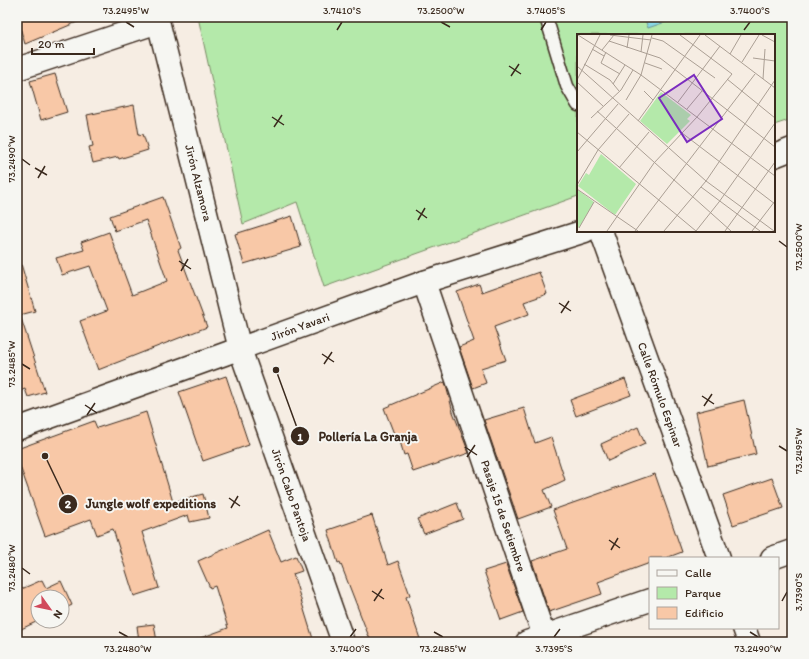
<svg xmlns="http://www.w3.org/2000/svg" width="809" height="659" font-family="Itim,sans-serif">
  <rect width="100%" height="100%" fill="#f6ede3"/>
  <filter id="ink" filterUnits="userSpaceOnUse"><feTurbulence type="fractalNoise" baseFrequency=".025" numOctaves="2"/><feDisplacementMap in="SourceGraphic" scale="8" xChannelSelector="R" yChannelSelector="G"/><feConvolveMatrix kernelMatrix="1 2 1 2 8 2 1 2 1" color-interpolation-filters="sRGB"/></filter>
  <g filter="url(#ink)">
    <!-- green -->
    <polygon fill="#b4e9aa" stroke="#788a64" points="198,17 792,17 792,119 774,125 774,35 578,35 578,196 324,287 297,202 243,224"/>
    <!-- water -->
    <polygon fill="#87d7e3" stroke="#699294" points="644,17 680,17 648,28"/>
    <!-- building -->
    <g fill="#f8c8a7" stroke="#3b2a1e">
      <polygon points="17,17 89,17 25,44"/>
      <polygon points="55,74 67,112 41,120 30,81"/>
      <polygon points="134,105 139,135 143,134 148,150 119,159 118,157 93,163 89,147 93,146 87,115"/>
      <polygon points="163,197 181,248 178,250 207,327 98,370 80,321 107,311 90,266 62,275 56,258 84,250 81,242 109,232 132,295 167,281 146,220 115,231 110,216"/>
      <polygon points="292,216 301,247 244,264 235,234"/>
      <polygon points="17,264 21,264 35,311 20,315 45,392 28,397 25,389 17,392"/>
      <polygon points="539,272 547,294 524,302 529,314 494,327 506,360 481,368 486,383 473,388 459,347 474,341 457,292 479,284 482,292"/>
      <polygon points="226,376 249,445 203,461 179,392"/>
      <polygon points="625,379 631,395 576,416 570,400"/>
      <polygon points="445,382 453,412 469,453 413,472 407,454 404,455 399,438 396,439 384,408"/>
      <polygon points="744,400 756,454 708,466 696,412"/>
      <polygon points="524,408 535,443 551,437 565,480 544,490 551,507 518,519 484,420"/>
      <polygon points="146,412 173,502 203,494 209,518 190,522 188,515 142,532 159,588 134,596 113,529 97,535 91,519 45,536 17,458 17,449 94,421 97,428"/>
      <polygon points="638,427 645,444 608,461 601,444"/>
      <polygon points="655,474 682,552 666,558 650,558 650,563 598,582 602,594 549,612 532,561 567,549 553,510"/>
      <polygon points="772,478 783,508 733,525 723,495"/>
      <polygon points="457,503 463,519 424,534 417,519"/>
      <polygon points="372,515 388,565 398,561 410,595 406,597 421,642 371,642 340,562 338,563 328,530"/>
      <polygon points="268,530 281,562 296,556 302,571 293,574 314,642 195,642 195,640 228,628 215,586 210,588 198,561"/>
      <polygon points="506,564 523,612 501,620 484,571"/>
      <polygon points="42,580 46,588 61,581 72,605 62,610 62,597 38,597 38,621 17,631 17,591"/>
      <polygon points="154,624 157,642 139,642 137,626"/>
    </g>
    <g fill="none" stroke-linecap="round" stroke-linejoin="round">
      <!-- service casing -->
      <g stroke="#3b2a1e" stroke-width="15">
        <polyline id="service" points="546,17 567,86 578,105"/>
      </g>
      <!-- minor casing -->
      <g stroke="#3b2a1e" stroke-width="25">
        <g id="minor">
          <polyline points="17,69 158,22"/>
          <polyline points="774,156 792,149"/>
          <path id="s1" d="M601,231L719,558"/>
          <path id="s2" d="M424,282L544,636"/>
          <path id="s3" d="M17,429L424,282L585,231"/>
          <polyline points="772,558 792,551"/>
          <polyline points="744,628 749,642"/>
          <polyline points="527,642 650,600"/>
        </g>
      </g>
      <!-- tertiary casing -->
      <g stroke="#3b2a1e" stroke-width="25">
        <g id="tertiary">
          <path id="s4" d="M157,17L240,349L343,642"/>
        </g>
      </g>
      <!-- service -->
      <use href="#service" stroke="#f6f6f2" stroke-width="12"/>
      <!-- minor -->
      <use href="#minor" stroke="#f6f6f2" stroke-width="22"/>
      <!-- tertiary -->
      <use href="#tertiary" stroke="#f6f6f2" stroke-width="22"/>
    </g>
  </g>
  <!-- ticks -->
  <path fill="none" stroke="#3b2a1e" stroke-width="1.5" d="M126,22L134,27M441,22L450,27M337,30L342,22M541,30L546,22M744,30L750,22M509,66L521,74M511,76L519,64M272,117L284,125M274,127L282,115M22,159L30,165M35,168L47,175M38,178L45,166M416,210L427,218M418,220L425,208M779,241L787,247M179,261L191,269M181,271L188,259M559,303L571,311M561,313L569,301M322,354L334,362M22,364L30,369M324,364L332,352M702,396L714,404M85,405L97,413M704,406L712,394M87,415L95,403M779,446L787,451M465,447L477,455M467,457L475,445M229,498L240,506M231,508L238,496M609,540L620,548M611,550L618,538M22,568L30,574M372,591L384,599M374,601L382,589M782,601L787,592M119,632L128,637M434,632L443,637M750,632L758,637M350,637L356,629M554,637L560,629"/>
  <g text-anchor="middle" stroke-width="4" stroke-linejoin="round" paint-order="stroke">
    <!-- street labels -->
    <g font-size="12" fill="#3b2a1e" stroke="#f6f6f2">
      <text dy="4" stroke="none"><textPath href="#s4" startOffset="171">Jirón Alzamora</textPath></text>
      <text dy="4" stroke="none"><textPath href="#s3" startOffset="301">Jirón Yavari</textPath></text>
      <text dy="4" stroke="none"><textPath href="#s1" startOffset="174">Calle Rómulo Espinar</textPath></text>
      <text dy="4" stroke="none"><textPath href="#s4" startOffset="497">Jirón Cabo Pantoja</textPath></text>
      <text dy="4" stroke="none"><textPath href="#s2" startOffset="247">Pasaje 15 de Setiembre</textPath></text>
    </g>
  </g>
  <!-- overview -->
  <g transform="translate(577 34)">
    <rect width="198" height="198" fill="#f6ede3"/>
    <path d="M84,58L114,81L110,85L113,87L90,110L63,87ZM24,120L59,150L38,181L1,152L9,139L12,141ZM0,155L17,168L2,194L0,192Z" fill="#b4e9aa"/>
    <path fill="none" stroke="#ab9f94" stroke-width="1" d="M1,1L64,41L198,142M33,1L74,6M128,1L198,54M185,1L198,8M75,4L86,7L138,44M32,7L83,24L198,113M50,14L52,1M15,15L27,22M25,16L37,1M29,18L24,29L43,40M64,18L66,1M153,20L164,1M176,24L198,27M165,28L182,1M68,29L85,35M7,30L33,46L42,57M0,32L129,147L197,197M150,45L198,84M186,45L188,15M0,46L23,1M0,48L26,72M36,50L48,31M67,57L76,66M49,66L64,41L75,1M101,68L143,12M110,75L125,57M20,77L154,197M14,84L44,56L56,36M61,87L123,1M0,98L119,197M105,99L198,170M0,118L41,70M42,134L72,98M0,151L21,116L52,80M124,153L183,197M0,155L61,197M2,194L17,168M30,197L77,129L120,83L155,40L103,1M58,197L178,40M87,197L129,147L198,46M119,197L142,168L198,89M148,197L198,128M175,197L198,167"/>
    <path fill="#7b2cbf" fill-opacity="0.15" stroke="#7b2cbf" stroke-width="2" d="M117,41L145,85L110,108L82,64Z"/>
    <rect width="198" height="198" fill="none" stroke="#3b2a1e" stroke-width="2"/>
  </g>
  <!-- callouts -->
  <path fill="none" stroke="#3b2a1e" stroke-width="1.5" d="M276 370L300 436M45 456L68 504"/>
  <g fill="#3b2a1e" stroke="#f6f6f2" stroke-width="1.5">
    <circle cx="276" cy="370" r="4"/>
    <circle cx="45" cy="456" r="4"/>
    <circle cx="300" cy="436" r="10"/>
    <circle cx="68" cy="504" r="10"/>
  </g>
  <g font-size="12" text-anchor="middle" font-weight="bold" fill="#fff">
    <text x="300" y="441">1</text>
    <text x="68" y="508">2</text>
  </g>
  <g font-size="13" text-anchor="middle" font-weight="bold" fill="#3b2a1e" stroke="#f6f6f2" stroke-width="4" stroke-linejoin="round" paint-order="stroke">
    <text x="368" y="441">Pollería La Granja</text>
    <text x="151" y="508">Jungle wolf expeditions</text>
  </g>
  <!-- margin -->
  <rect width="809" height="659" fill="none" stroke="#f6f6f2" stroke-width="44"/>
  <!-- legend -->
  <rect x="649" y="557" width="130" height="72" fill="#f6f6f2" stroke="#aba49d"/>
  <rect x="657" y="570" width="20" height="6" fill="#f6f6f2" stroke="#aba49d"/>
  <text x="685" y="577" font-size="12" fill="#3b2a1e">Calle</text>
  <rect x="657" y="587" width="20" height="12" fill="#b4e9aa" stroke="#aba49d"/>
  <text x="685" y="597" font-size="12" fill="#3b2a1e">Parque</text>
  <rect x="657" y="607" width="20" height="12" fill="#f8c8a7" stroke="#aba49d"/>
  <text x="685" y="617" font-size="12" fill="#3b2a1e">Edificio</text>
  <!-- north arrow -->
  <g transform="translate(50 609) rotate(123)"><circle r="19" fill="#f6f6f2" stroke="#aba49d"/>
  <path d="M0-3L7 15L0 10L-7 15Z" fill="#d1495b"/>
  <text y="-6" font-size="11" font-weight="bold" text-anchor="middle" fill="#3b2a1e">N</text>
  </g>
  <!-- scale -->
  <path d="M32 48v6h62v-6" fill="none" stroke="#3b2a1e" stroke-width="2"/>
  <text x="38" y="48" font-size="12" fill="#3b2a1e" stroke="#f6f6f2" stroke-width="3" paint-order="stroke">20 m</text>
  <rect x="22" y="22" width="765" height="615" fill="none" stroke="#3b2a1e" stroke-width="1.5"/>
  <g font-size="10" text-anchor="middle" fill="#3b2a1e">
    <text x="126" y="14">73.2495°W</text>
    <text x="342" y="14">3.7410°S</text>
    <text x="441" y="14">73.2500°W</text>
    <text x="546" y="14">3.7405°S</text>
    <text x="750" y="14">3.7400°S</text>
    <text transform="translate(11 159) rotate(-90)" y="4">73.2490°W</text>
    <text transform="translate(798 247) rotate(-90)" y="4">73.2500°W</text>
    <text transform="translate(11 364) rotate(-90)" y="4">73.2485°W</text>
    <text transform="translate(798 451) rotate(-90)" y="4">73.2495°W</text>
    <text transform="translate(11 568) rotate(-90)" y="4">73.2480°W</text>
    <text transform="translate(798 592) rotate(-90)" y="4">3.7390°S</text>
    <text x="128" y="652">73.2480°W</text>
    <text x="350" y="652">3.7400°S</text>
    <text x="443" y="652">73.2485°W</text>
    <text x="554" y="652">3.7395°S</text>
    <text x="758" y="652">73.2490°W</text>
  </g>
</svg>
